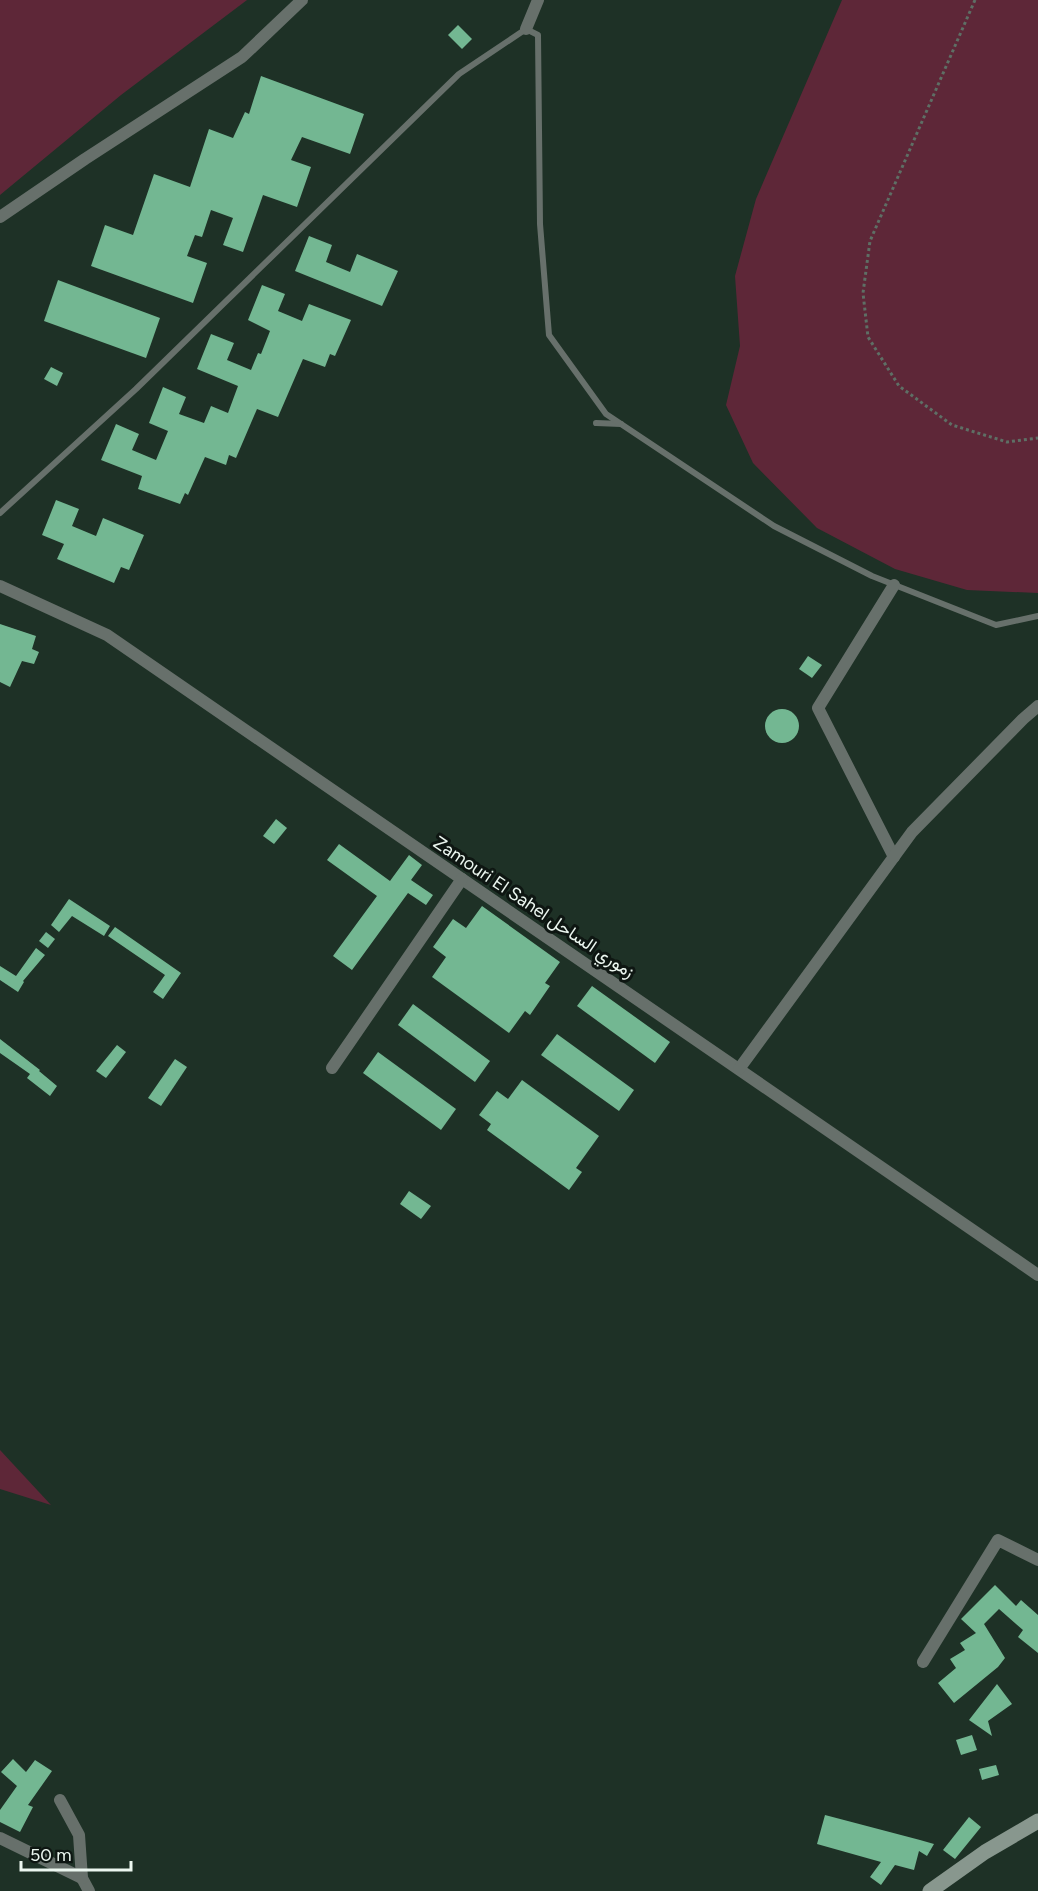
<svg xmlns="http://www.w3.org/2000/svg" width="1038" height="1891" font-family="Figtree,Vazirmatn,sans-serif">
  <rect width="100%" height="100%" fill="#1e3126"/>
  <!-- green -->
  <g fill="#5e2738">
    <polygon points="0,0 247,0 121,95 0,195"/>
    <polygon points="842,0 1038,0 1038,593 967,590 895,569 817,528 753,463 726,405 740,346 735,276 756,199"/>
    <polygon points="0,1450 51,1505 0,1489"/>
  </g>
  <!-- building -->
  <g fill="#73b792">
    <polygon points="458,25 472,39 462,49 448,35"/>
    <polygon points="261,76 364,114 350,154 302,137 291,160 311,167 297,207 263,195 243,252 223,245 233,218 211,210 202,237 195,235 187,256 207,263 193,303 91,266 105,225 133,235 154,174 190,187 209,129 233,138 245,112 249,114"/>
    <polygon points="309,236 332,245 326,262 350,272 357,254 398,271 382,306 295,271"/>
    <polygon points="58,280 160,318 146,358 44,321"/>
    <polygon points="262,285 285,294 278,311 302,321 309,304 351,320 335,356 330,354 325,367 303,359 278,417 257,409 236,458 229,455 226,465 205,457 188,495 185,493 180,504 138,489 142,476 101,460 116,424 139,434 132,450 156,460 168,431 149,423 163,387 186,397 179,414 204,423 211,406 228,413 238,386 197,369 211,334 234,343 227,360 251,370 258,353 261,354 270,331 248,320"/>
    <polygon points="51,367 63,373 57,386 44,379"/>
    <polygon points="56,500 79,509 72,526 96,536 103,518 144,535 129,570 121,567 114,583 57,559 64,544 42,535"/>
    <polygon points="0,624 36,636 32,649 39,652 34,664 22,661 10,687 0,682"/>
    <polygon points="808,656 822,665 812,678 799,669"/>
    <circle cx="782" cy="726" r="17"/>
    <polygon points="276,819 287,828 274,844 263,836"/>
    <polygon points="339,844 390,881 409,855 422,865 411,880 433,895 426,905 408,893 352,970 333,956 377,896 327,860"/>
    <polygon points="69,899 110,926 104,936 72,916 59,932 51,925"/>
    <polygon points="482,906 560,962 545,983 550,986 530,1015 525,1011 509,1033 432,977 446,957 433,947 453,919 466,928"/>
    <polygon points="115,927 181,973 163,999 153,992 165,975 108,936"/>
    <polygon points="46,932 55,939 48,948 39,941"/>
    <polygon points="36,948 45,955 23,981 24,982 18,992 0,980 0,966 16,976"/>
    <polygon points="592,986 670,1042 655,1063 577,1006"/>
    <polygon points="413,1004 490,1061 475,1082 398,1025"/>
    <polygon points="557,1034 634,1090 619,1111 541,1055"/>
    <polygon points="0,1039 40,1070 39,1071 57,1086 50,1096 27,1078 30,1074 0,1053"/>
    <polygon points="117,1045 126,1052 106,1078 96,1071"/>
    <polygon points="378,1052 456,1109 441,1130 363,1073"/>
    <polygon points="175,1059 187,1067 161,1106 148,1098"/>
    <polygon points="522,1080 599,1136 576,1168 582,1172 569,1190 487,1130 491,1124 479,1115 497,1091 508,1099"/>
    <polygon points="409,1191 431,1206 421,1219 400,1204"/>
    <polygon points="995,1585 1016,1606 1021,1600 1038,1615 1038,1653 1018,1637 1023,1630 999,1609 984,1624 1005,1658 998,1667 954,1703 938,1683 956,1668 950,1659 965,1650 960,1643 976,1633 961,1619"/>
    <polygon points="997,1684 1012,1704 988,1721 992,1736 969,1720"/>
    <polygon points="972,1735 977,1750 961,1755 956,1740"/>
    <polygon points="13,1759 26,1772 35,1760 52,1771 28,1805 33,1807 20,1832 0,1822 0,1810 17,1786 1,1772"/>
    <polygon points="996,1765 999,1775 982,1780 979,1769"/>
    <polygon points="825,1815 920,1840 934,1844 927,1856 919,1851 914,1870 895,1865 881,1885 870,1877 881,1862 817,1844"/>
    <polygon points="969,1817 981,1827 955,1859 943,1850"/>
  </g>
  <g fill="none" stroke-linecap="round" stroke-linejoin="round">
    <!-- path -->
    <polyline stroke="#5e6f65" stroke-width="3" stroke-dasharray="3 3" stroke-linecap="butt" points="975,0 870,241 863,293 868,337 899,386 952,425 1007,442 1038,438"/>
    <!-- lane -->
    <g stroke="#67706b" stroke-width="6">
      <polyline points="596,423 621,424"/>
      <polyline points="0,513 136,389 459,74 526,29 538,35 540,224 549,335 606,414 774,526 872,576 996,625 1038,616"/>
    </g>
    <!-- street -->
    <g stroke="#67706b" stroke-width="12">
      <polyline points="526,29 538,0"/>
      <polyline points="0,217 85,159 242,57 302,0"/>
      <polyline points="0,586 107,635 1038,1275"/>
      <polyline points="894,857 818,708 894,585"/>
      <polyline points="332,1068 462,879"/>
      <polyline points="739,1069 912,832 1023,719 1038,706"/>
      <polyline points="923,1662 998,1540 1038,1560"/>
      <polyline points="60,1800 79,1835 82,1878 89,1891"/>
      <polyline points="0,1838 82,1878"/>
    </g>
    <!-- secondary -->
    <polyline stroke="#88978e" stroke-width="15" points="930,1891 985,1852 1038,1821"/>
  </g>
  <g text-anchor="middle" stroke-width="6" stroke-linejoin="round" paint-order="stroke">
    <!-- street labels -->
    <g font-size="18" fill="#ecf7f0" stroke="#0e1612">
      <text transform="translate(534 907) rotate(34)" y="6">Zamouri El Sahel زموري الساحل</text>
    </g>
  </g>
  <!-- scale -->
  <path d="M21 1861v9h110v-9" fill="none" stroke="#ecf7f0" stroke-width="3"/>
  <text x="30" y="1861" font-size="18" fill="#ecf7f0" stroke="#0e1612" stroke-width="4.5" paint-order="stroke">50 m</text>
</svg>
